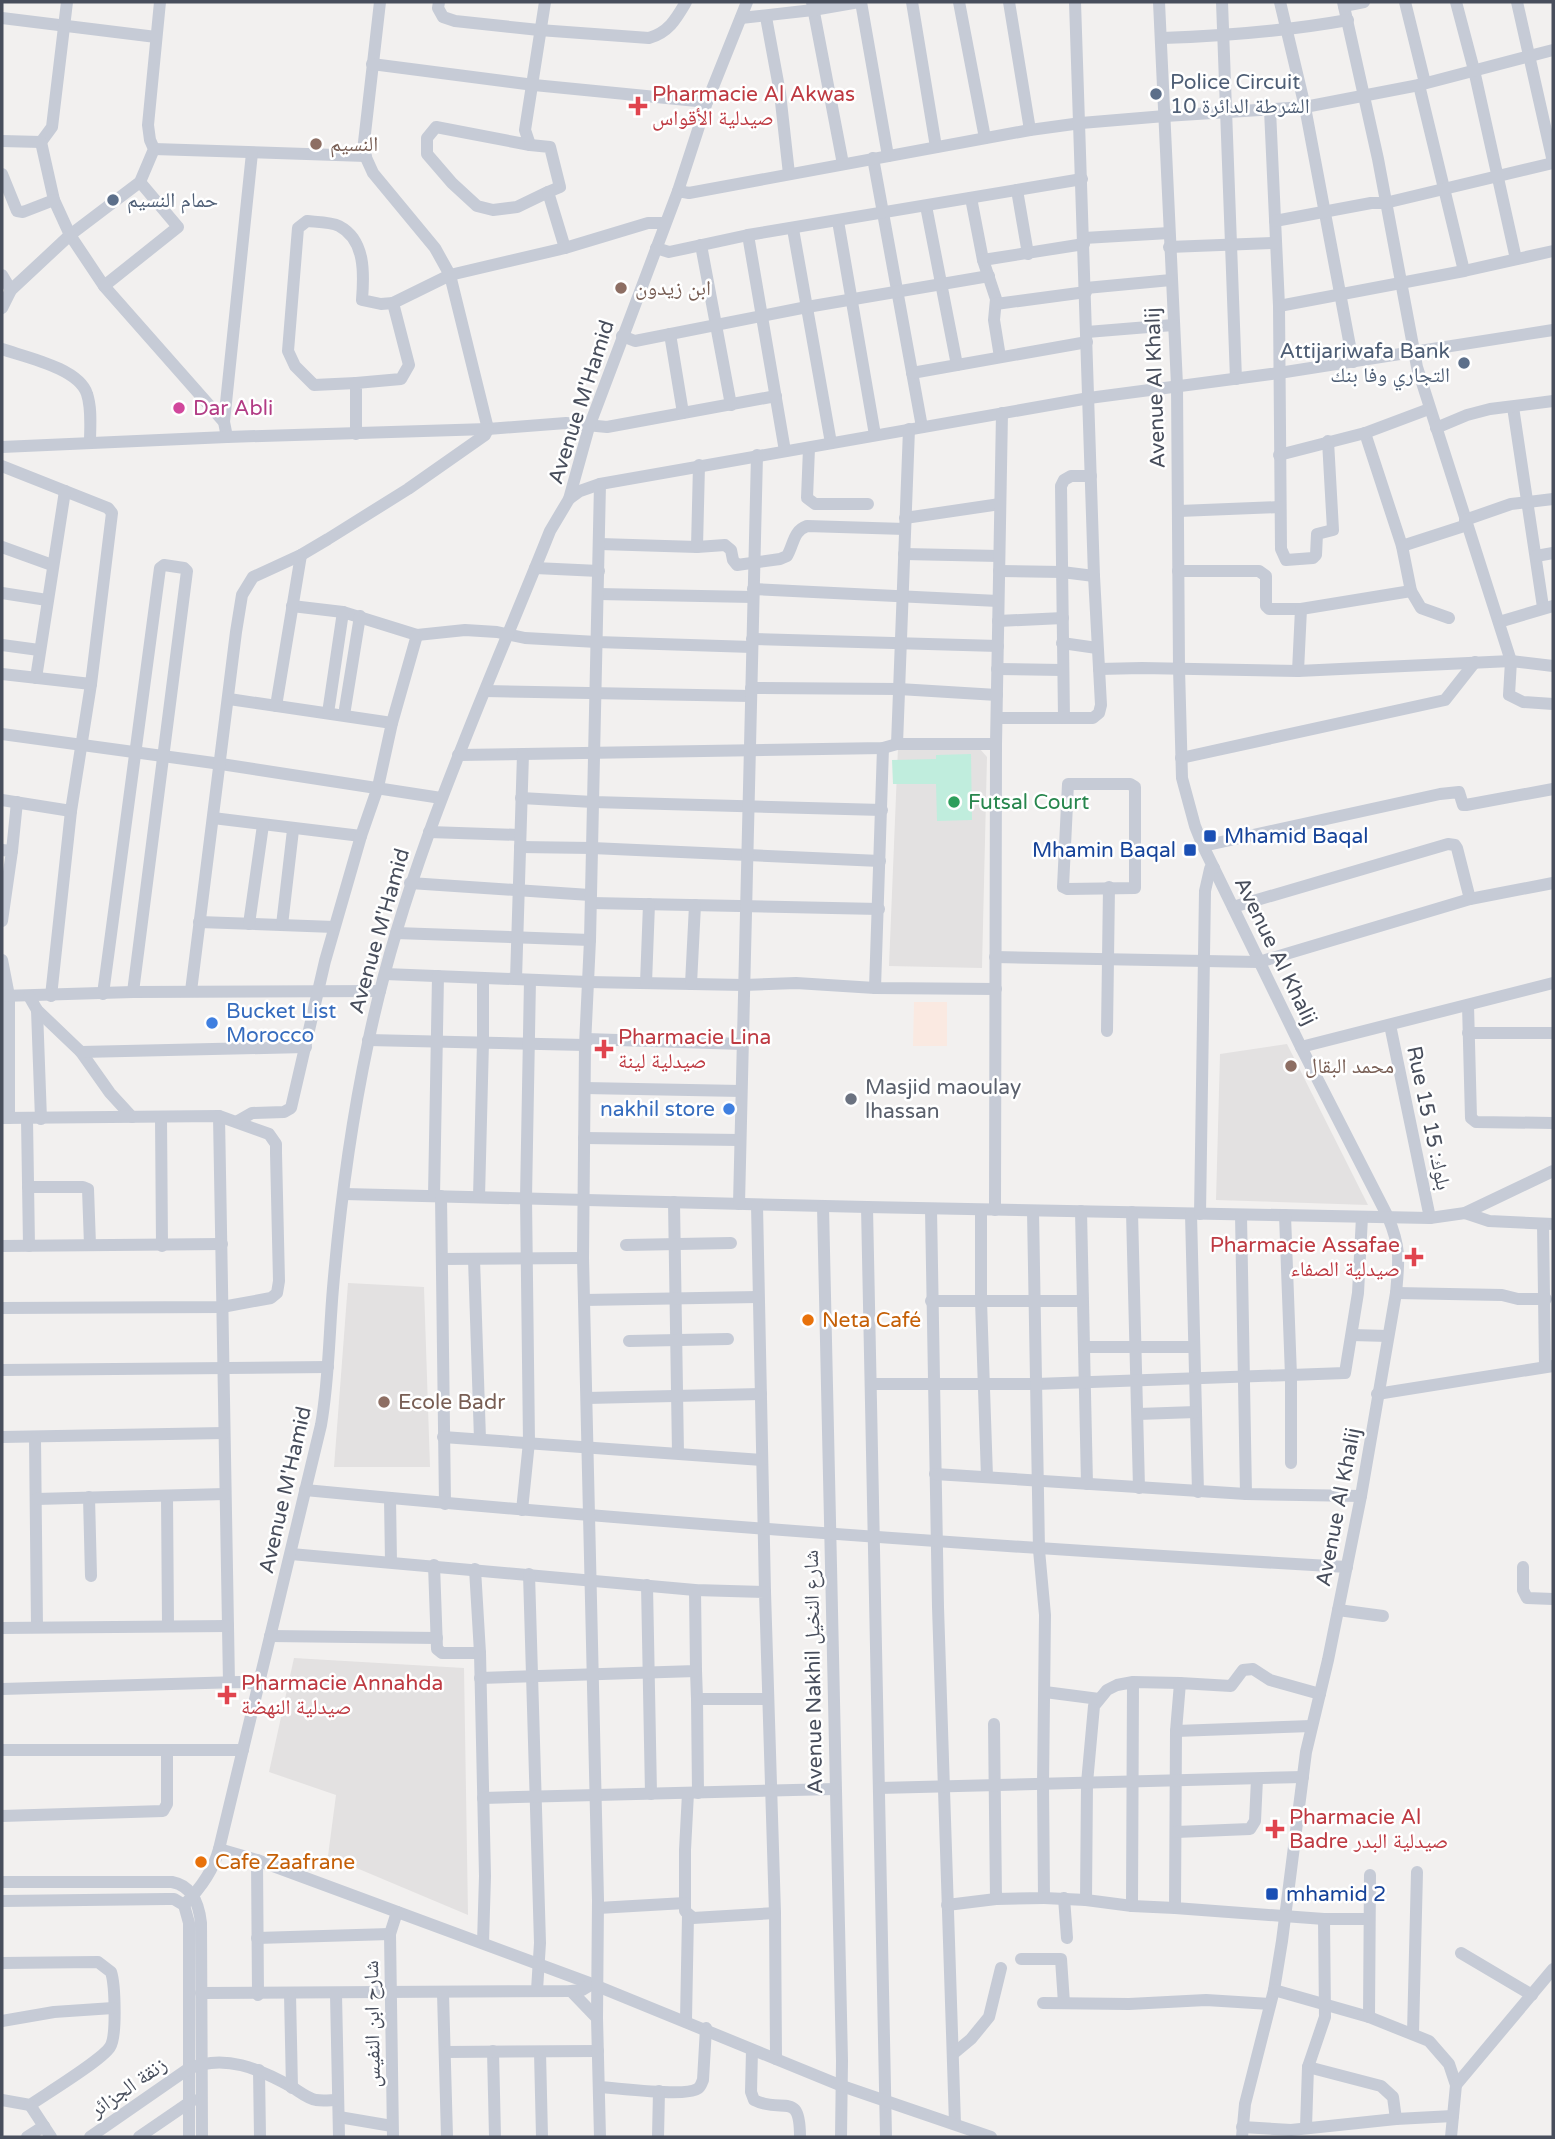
<svg xmlns="http://www.w3.org/2000/svg" width="1555" height="2139" font-family="'Varela Round','Noto Naskh Arabic',sans-serif">
  <rect width="100%" height="100%" fill="#f2f0ef"/>
  <!-- education -->
  <g fill="#e3e1e1">
    <polygon points="898,747 979,748 987,757 982,968 889,966"/>
    <polygon points="1287,1044 1368,1205 1216,1200 1220,1054"/>
    <polygon points="348,1283 424,1287 430,1467 334,1467"/>
    <polygon points="294,1658 464,1668 468,1915 328,1856 336,1795 269,1772"/>
  </g>
  <!-- medical -->
  <polygon fill="#fae9e1" points="914,1002 947,1002 947,1046 913,1046"/>
  <!-- green -->
  <polygon fill="#c0eddd" points="971,754 972,820 937,821 936,784 893,784 892,760 936,759 936,755"/>
  <g fill="none" stroke-linecap="round" stroke-linejoin="round">
    <!-- minor -->
    <g stroke="#c6cbd6" stroke-width="12">
      <polyline points="380,2 363,151 373,173 435,248 450,275 488,429 566,423 607,427 776,396"/>
      <path d="M439,2L438,8L443,17L455,21L539,30L649,38C669,32 676,19 686,2"/>
      <polyline points="545,2 525,130 530,145 436,127 427,138 427,154 452,183 477,206 493,210 517,207 548,192 565,248"/>
      <polyline points="812,2 843,164"/>
      <polyline points="861,2 888,156"/>
      <polyline points="912,2 936,147"/>
      <polyline points="959,2 985,138"/>
      <polyline points="1009,2 1030,130"/>
      <path d="M1159,2L1177,385L1179,668L1182,778L1195,826L1203,846L1301,1047L1388,1217C1401,1248 1399,1261 1396,1293L1361,1496L1328,1660L1306,1752L1282,1941L1274,1990L1245,2104L1242,2137"/>
      <polyline points="1222,2 1236,379"/>
      <polyline points="1280,2 1305,107 1353,362"/>
      <polyline points="1343,2 1378,159 1417,367 1511,661 1509,695 1523,702 1553,704"/>
      <polyline points="1405,2 1425,83"/>
      <polyline points="1456,2 1474,70 1516,259"/>
      <polyline points="1517,2 1553,162"/>
      <polyline points="1344,6 1364,2"/>
      <polyline points="766,17 780,93 789,174"/>
      <polyline points="2,18 156,37"/>
      <polyline points="741,18 813,10 859,2"/>
      <path d="M1162,38C1225,36 1286,31 1348,20"/>
      <polyline points="372,64 534,85 707,102"/>
      <polyline points="1419,85 1464,271"/>
      <polyline points="1270,110 1279,306 1281,549 1286,560 1313,558 1316,555 1317,534 1333,530 1328,441"/>
      <polyline points="2,141 41,142 52,127 67,2"/>
      <polyline points="41,142 54,200 70,235 104,286 224,422 227,437"/>
      <polyline points="530,145 550,147 560,187 548,192"/>
      <polyline points="154,149 366,156"/>
      <polyline points="873,158 922,427"/>
      <polyline points="2,174 17,211 23,212 54,200"/>
      <polyline points="1017,190 1028,254"/>
      <polyline points="678,191 689,193 1030,130 1081,123 1165,116 1305,107 1419,85 1553,50"/>
      <polyline points="971,198 983,260 996,299 994,320 1000,357"/>
      <polyline points="926,206 957,365"/>
      <polyline points="838,221 875,435"/>
      <polyline points="1275,221 1371,203 1385,203 1553,163"/>
      <polyline points="793,229 831,443"/>
      <polyline points="748,235 785,451"/>
      <polyline points="1084,238 1169,233"/>
      <polyline points="701,245 731,405"/>
      <polyline points="1169,247 1275,243"/>
      <polyline points="656,248 669,252 748,235 1082,179"/>
      <polyline points="983,260 1084,244"/>
      <polyline points="2,275 11,290"/>
      <polyline points="104,286 178,227 140,182"/>
      <polyline points="1086,288 1171,280"/>
      <polyline points="996,304 1086,292"/>
      <polyline points="1279,306 1464,271 1553,251"/>
      <polyline points="2,308 11,290 70,235 140,182 154,149 150,140 148,125 160,2"/>
      <polyline points="1087,332 1173,325"/>
      <polyline points="670,334 683,413"/>
      <polyline points="622,336 635,341 807,307 989,276"/>
      <path d="M2,349C25,357 79,368 87,394C92,409 90,427 90,443"/>
      <polyline points="912,373 1087,342"/>
      <path d="M356,383L314,385L295,366L288,351L298,228L307,221C316,222 331,222 339,226C366,240 364,275 362,300L381,304L393,303"/>
      <polyline points="1513,407 1543,607"/>
      <polyline points="224,422 252,153"/>
      <polyline points="1436,428 1467,415 1490,409 1553,401"/>
      <polyline points="1365,433 1402,546 1411,591"/>
      <polyline points="356,434 356,383 401,379 409,365 393,303 450,275 565,248 648,223 665,223"/>
      <polyline points="2,447 227,437 488,429"/>
      <polyline points="809,448 807,498 815,504 868,504"/>
      <polyline points="1279,455 1365,433 1429,409"/>
      <polyline points="2,466 108,508 112,513 91,684 71,811 51,996"/>
      <polyline points="569,499 580,491 600,484 1089,398 1279,373 1553,330"/>
      <polyline points="1179,511 1280,507"/>
      <polyline points="905,518 1000,504"/>
      <polyline points="1465,520 1511,504 1553,499"/>
      <path d="M600,544L697,547L725,545L731,550L733,560L737,565L780,559L787,556C794,544 793,531 807,526L905,529"/>
      <polyline points="1402,546 1467,525"/>
      <polyline points="2,547 52,565"/>
      <polyline points="697,547 699,465"/>
      <polyline points="904,554 999,556"/>
      <polyline points="1536,556 1553,553"/>
      <polyline points="535,568 599,571"/>
      <polyline points="999,571 1062,572 1094,576"/>
      <polyline points="1178,571 1259,571 1266,576 1266,606 1269,609 1301,609"/>
      <polyline points="753,589 998,601"/>
      <polyline points="2,593 47,600"/>
      <polyline points="598,594 753,597"/>
      <polyline points="292,606 343,612 417,635 465,630 497,632 525,638 597,642 752,647"/>
      <polyline points="998,621 1063,618"/>
      <polyline points="1499,622 1553,606"/>
      <polyline points="752,639 998,646"/>
      <polyline points="1062,643 1097,648"/>
      <polyline points="2,645 39,650"/>
      <polyline points="997,669 1062,670"/>
      <polyline points="1099,669 1142,668 1298,671 1511,661 1553,666"/>
      <polyline points="1298,671 1301,609 1411,591 1421,608 1449,618"/>
      <polyline points="2,674 91,684"/>
      <polyline points="36,678 65,491"/>
      <polyline points="751,688 899,689 997,695"/>
      <polyline points="485,691 751,696"/>
      <polyline points="229,699 392,723"/>
      <polyline points="276,706 301,555"/>
      <polyline points="328,713 343,612"/>
      <polyline points="344,715 360,616"/>
      <polyline points="997,718 1093,718 1099,713 1101,705 1094,576 1075,2"/>
      <polyline points="1064,718 1061,486 1064,480 1071,476 1091,476"/>
      <polyline points="2,734 221,764 441,798"/>
      <polyline points="897,744 909,429"/>
      <polyline points="458,755 883,748 897,744 996,744"/>
      <polyline points="1181,758 1445,700 1475,662"/>
      <polygon points="1068,784 1130,784 1135,787 1135,888 1067,889 1063,887"/>
      <polyline points="521,798 593,802 882,810"/>
      <polyline points="2,800 71,811"/>
      <polyline points="213,818 361,836"/>
      <polyline points="429,832 520,835"/>
      <polyline points="1203,846 1440,794 1459,792 1463,805 1466,805 1553,789"/>
      <polyline points="520,847 592,848 880,861"/>
      <polyline points="2,850 12,851 2,921"/>
      <polyline points="12,851 17,802"/>
      <polyline points="410,883 590,895"/>
      <polyline points="591,903 879,909"/>
      <polyline points="1233,907 1448,844 1455,845 1457,848 1470,899"/>
      <polyline points="199,922 334,927"/>
      <polyline points="249,924 263,825"/>
      <polyline points="282,925 293,830"/>
      <polyline points="396,933 590,940"/>
      <polyline points="995,957 1259,962 1470,899 1553,883"/>
      <polyline points="2,960 9,996 9,1118"/>
      <polyline points="385,974 588,982 744,985 796,983 875,988 996,989"/>
      <polyline points="516,979 523,754"/>
      <polyline points="646,983 649,904"/>
      <polyline points="691,984 695,905"/>
      <polyline points="875,988 883,748"/>
      <polyline points="191,991 236,632 242,595 253,577 301,555 328,539 408,489 485,435 488,429"/>
      <polyline points="103,994 160,568 164,565 184,568 187,571 133,992"/>
      <polyline points="2,996 133,992 380,991"/>
      <polyline points="29,996 37,1010 81,1052 110,1093 132,1117"/>
      <polyline points="1468,1005 1471,1118 1476,1122 1553,1123"/>
      <polyline points="37,1010 41,1119"/>
      <polyline points="1390,1025 1430,1218"/>
      <polyline points="1107,1031 1109,887"/>
      <polyline points="1468,1033 1553,1033"/>
      <polyline points="586,1039 743,1044"/>
      <polyline points="368,1040 585,1045"/>
      <polyline points="1301,1047 1553,983"/>
      <polyline points="81,1052 306,1047"/>
      <polyline points="585,1088 741,1091"/>
      <polyline points="219,1116 229,1683"/>
      <polyline points="161,1117 162,1246"/>
      <polyline points="2,1118 219,1116 269,1134 276,1144 276,1153 279,1281 277,1293 271,1298 222,1307 2,1308"/>
      <polyline points="27,1119 29,1246"/>
      <polyline points="238,1121 252,1113 284,1112 291,1108 325,961 361,836 378,787 392,723 417,635"/>
      <polyline points="584,1138 740,1140"/>
      <polyline points="28,1187 83,1187 88,1189 90,1245"/>
      <polyline points="344,1194 867,1207 1430,1218 1465,1213 1553,1171"/>
      <polyline points="434,1196 438,976"/>
      <polyline points="441,1196 445,1504"/>
      <polyline points="479,1197 483,1042 483,978"/>
      <polyline points="674,1202 678,1453"/>
      <polyline points="739,1204 757,455"/>
      <polyline points="757,1205 765,1592"/>
      <polyline points="823,1206 842,2061 841,2137"/>
      <polyline points="867,1207 886,2137"/>
      <polyline points="931,1209 938,1607 955,2124"/>
      <polyline points="981,1210 981,1301 987,1477"/>
      <polyline points="995,1210 996,744 1002,413"/>
      <polyline points="1081,1211 1087,1484"/>
      <polyline points="1132,1212 1139,1488"/>
      <polyline points="1465,1213 1489,1221 1553,1224"/>
      <polyline points="1191,1214 1198,1492"/>
      <polyline points="1200,1214 1205,891 1210,869 1214,868"/>
      <polyline points="1241,1215 1246,1494"/>
      <polyline points="1285,1215 1291,1376 1291,1463"/>
      <polyline points="1543,1224 1545,1367"/>
      <polyline points="626,1245 731,1243"/>
      <polyline points="2,1246 222,1244"/>
      <polyline points="442,1259 583,1258"/>
      <polyline points="474,1259 480,1439"/>
      <polyline points="1396,1293 1502,1295 1518,1299 1546,1299"/>
      <polyline points="584,1300 758,1297"/>
      <polyline points="931,1301 1082,1301"/>
      <polyline points="1352,1335 1388,1336"/>
      <polyline points="629,1341 728,1339"/>
      <polyline points="1084,1347 1194,1347"/>
      <polyline points="2,1370 328,1367"/>
      <polyline points="871,1384 1036,1384 1345,1373 1358,1293 1362,1217"/>
      <polyline points="1377,1394 1553,1366"/>
      <polyline points="587,1398 761,1394"/>
      <polyline points="1138,1414 1196,1412"/>
      <polyline points="2,1437 224,1433"/>
      <polyline points="443,1437 762,1460"/>
      <polyline points="35,1438 37,1627"/>
      <polyline points="935,1474 1246,1494 1361,1496"/>
      <path d="M305,1490C652,1523 999,1547 1347,1567"/>
      <polyline points="167,1496 168,1625"/>
      <polyline points="89,1497 91,1576"/>
      <polyline points="390,1498 391,1562"/>
      <polyline points="36,1499 225,1494"/>
      <polyline points="522,1510 529,1442 526,1198 530,980"/>
      <polyline points="291,1554 695,1590 765,1592 775,1913 776,2059"/>
      <polyline points="434,1565 437,1649 442,1653 480,1653"/>
      <polyline points="1523,1567 1523,1590 1527,1598 1553,1599"/>
      <polyline points="475,1569 480,1653 485,1876 483,1943"/>
      <polyline points="529,1574 540,1943 537,1990"/>
      <polyline points="647,1585 651,1794"/>
      <polyline points="1338,1610 1383,1616"/>
      <polyline points="2,1628 228,1626"/>
      <polyline points="270,1636 437,1638"/>
      <polyline points="696,1671 697,1699 768,1699"/>
      <polyline points="480,1678 696,1671 695,1590"/>
      <polyline points="1133,1682 1117,1685 1107,1690 1094,1706 1087,1783 1086,1900 1132,1906 1133,1682 1180,1683"/>
      <polyline points="2,1689 239,1682 258,1684"/>
      <polyline points="1045,1692 1099,1699"/>
      <polyline points="1320,1694 1270,1680 1253,1669 1243,1670 1231,1686 1180,1683 1176,1731 1175,1908 1324,1919 1369,1919"/>
      <polyline points="697,1699 698,1793"/>
      <polyline points="994,1724 996,1899 1044,1898 1043,1785 1045,1615 1039,1550 1033,1211"/>
      <polyline points="1176,1731 1311,1726"/>
      <polyline points="2,1750 243,1750"/>
      <polyline points="879,1788 1303,1777"/>
      <polyline points="688,1793 685,1850 685,1911 693,1918 775,1913"/>
      <polyline points="483,1798 835,1789"/>
      <polyline points="2,1816 163,1811 167,1804 167,1751"/>
      <polyline points="1176,1832 1250,1829 1255,1821 1257,1779"/>
      <polyline points="219,1849 257,1860 592,1984 842,2086 991,2137"/>
      <polyline points="257,1860 258,1995"/>
      <path d="M2,1882H172C193,1886 199,1905 201,1923L202,2137"/>
      <polyline points="1044,1898 1086,1900"/>
      <polyline points="1064,1898 1067,1938"/>
      <polyline points="2,1901 167,1899 174,1899 184,1905 189,1923 189,2137"/>
      <path d="M184,1905C200,1889 213,1872 219,1849L321,1425C329,1380 329,1334 333,1288C340,1206 351,1123 368,1043C405,864 483,699 550,531L569,499L589,427L678,191L707,102L747,2"/>
      <polyline points="947,1905 996,1899"/>
      <polyline points="1132,1906 1175,1908"/>
      <polyline points="598,1908 685,1903"/>
      <polyline points="257,1938 390,1934"/>
      <polyline points="1461,1953 1532,1995"/>
      <polyline points="1021,1959 1061,1959 1064,2003"/>
      <path d="M2,1963L98,1962L111,1972C115,1984 117,2037 110,2047C102,2060 46,2094 30,2105L2,2100"/>
      <polyline points="1274,1990 1369,2017 1429,2041 1449,2064 1456,2085 1451,2137"/>
      <polyline points="571,1991 597,2018"/>
      <polyline points="201,1993 571,1991 582,1990 592,1984"/>
      <polyline points="443,1993 447,2137"/>
      <polyline points="290,1994 292,2088"/>
      <polyline points="336,1994 339,2137"/>
      <polyline points="1043,2003 1129,2004 1206,2000 1270,2004"/>
      <polyline points="1369,2017 1370,1875"/>
      <polyline points="686,2020 688,1915"/>
      <polyline points="2,2021 54,2012 113,2008"/>
      <polyline points="1413,2033 1417,1872"/>
      <path d="M752,2050L751,2092L754,2100C783,2115 800,2089 800,2137"/>
      <polyline points="493,2051 495,2137"/>
      <polyline points="446,2052 598,2051"/>
      <polyline points="540,2052 542,2137"/>
      <polyline points="953,2054 971,2039 989,2017 1001,1968"/>
      <polyline points="1308,2067 1381,2086 1393,2097 1396,2119"/>
      <polyline points="259,2070 260,2137"/>
      <polyline points="1456,2085 1553,1969"/>
      <path d="M599,2087C618,2088 684,2097 697,2089C701,2087 701,2084 703,2080L706,2028"/>
      <polyline points="30,2105 51,2137"/>
      <polyline points="339,2117 392,2126"/>
      <polyline points="1242,2127 1291,2130 1396,2119 1453,2116"/>
      <polyline points="1306,2127 1308,2067 1325,2017 1324,1919"/>
      <polyline points="27,2137 44,2126"/>
      <path d="M90,2137L188,2069C224,2053 260,2069 292,2087C300,2092 307,2098 316,2100C323,2101 331,2100 338,2100"/>
      <polyline points="139,2137 193,2100"/>
      <polyline points="393,2137 390,1934 397,1912"/>
      <polyline points="600,2137 597,2018 598,1900 583,1258 585,1045 590,940 600,484"/>
      <polyline points="658,2137 659,2091"/>
    </g>
  </g>
  <!-- markers -->
  <g fill="#5c6f8a" stroke="#fff" stroke-width="2.5">
    <circle cx="1156" cy="94" r="7"/>
    <circle cx="113" cy="200" r="7"/>
    <circle cx="1464" cy="363" r="7"/>
  </g>
  <g fill="#e0444e" stroke="#fff" stroke-width="2.5">
    <path d="M634.5 95.5h7v7h7v7h-7v7h-7v-7h-7v-7h7z"/>
    <path d="M600.5 1038.5h7v7h7v7h-7v7h-7v-7h-7v-7h7z"/>
    <path d="M1410.5 1246.5h7v7h7v7h-7v7h-7v-7h-7v-7h7z"/>
    <path d="M223.5 1684.5h7v7h7v7h-7v7h-7v-7h-7v-7h7z"/>
    <path d="M1271.5 1818.5h7v7h7v7h-7v7h-7v-7h-7v-7h7z"/>
  </g>
  <g fill="#8d6e63" stroke="#fff" stroke-width="2.5">
    <circle cx="316" cy="144" r="7"/>
    <circle cx="621" cy="288" r="7"/>
    <circle cx="1291" cy="1066" r="7"/>
    <circle cx="384" cy="1402" r="7"/>
  </g>
  <circle fill="#d1479c" stroke="#fff" stroke-width="2.5" cx="179" cy="408" r="7"/>
  <circle fill="#2e9e5b" stroke="#fff" stroke-width="2.5" cx="954" cy="802" r="7"/>
  <g fill="#1a4fb4" stroke="#fff" stroke-width="2.5">
    <rect x="1203" y="829" width="14" height="14" rx="3.5"/>
    <rect x="1183" y="843" width="14" height="14" rx="3.5"/>
    <rect x="1265" y="1887" width="14" height="14" rx="3.5"/>
  </g>
  <g fill="#3f7fe0" stroke="#fff" stroke-width="2.5">
    <circle cx="212" cy="1023" r="7"/>
    <circle cx="729" cy="1109" r="7"/>
  </g>
  <circle fill="#6b7280" stroke="#fff" stroke-width="2.5" cx="851" cy="1099" r="7"/>
  <g fill="#e8710a" stroke="#fff" stroke-width="2.5">
    <circle cx="808" cy="1320" r="7"/>
    <circle cx="201" cy="1862" r="7"/>
  </g>
  <g text-anchor="middle" stroke-width="5" stroke-linejoin="round" paint-order="stroke">
    <!-- service labels -->
    <g font-size="21" fill="#4e5e75" stroke="#fff" text-anchor="start">
      <text x="1170" y="89">Police Circuit<tspan x="1170" dy="24">10 الشرطة الدائرة</tspan></text>
      <text x="127" y="207">حمام النسيم</text>
      <text x="1450" y="358" text-anchor="end">Attijariwafa Bank<tspan x="1450" dy="24">التجاري وفا بنك</tspan></text>
    </g>
    <!-- health labels -->
    <g font-size="21" fill="#be3a42" stroke="#fff" text-anchor="start">
      <text x="652" y="101">Pharmacie Al Akwas<tspan x="652" dy="24">صيدلية الأقواس</tspan></text>
      <text x="618" y="1044">Pharmacie Lina<tspan x="618" dy="24">صيدلية لينة</tspan></text>
      <text x="1400" y="1252" text-anchor="end">Pharmacie Assafae<tspan x="1400" dy="24">صيدلية الصفاء</tspan></text>
      <text x="241" y="1690">Pharmacie Annahda<tspan x="241" dy="24">صيدلية النهضة</tspan></text>
      <text x="1289" y="1824">Pharmacie Al<tspan x="1289" dy="24">Badre صيدلية البدر</tspan></text>
    </g>
    <!-- education labels -->
    <g font-size="21" fill="#785e54" stroke="#fff" text-anchor="start">
      <text x="330" y="151">النسيم</text>
      <text x="635" y="295">ابن زيدون</text>
      <text x="1305" y="1073">محمد البقال</text>
      <text x="398" y="1409">Ecole Badr</text>
    </g>
    <!-- street labels -->
    <g font-size="21" fill="#484e5c" stroke="#fff">
      <text transform="translate(1155 388) rotate(-92)" y="7">Avenue Al Khalij</text>
      <text transform="translate(581 402) rotate(-72)" y="7">Avenue M'Hamid</text>
      <text transform="translate(379 931) rotate(-74)" y="7">Avenue M'Hamid</text>
      <text transform="translate(1276 951) rotate(64)" y="7">Avenue Al Khalij</text>
      <text transform="translate(1429 1118) rotate(78)" y="7">Rue 15 بلوك: 15</text>
      <text transform="translate(285 1490) rotate(-77)" y="7">Avenue M'Hamid</text>
      <text transform="translate(1338 1507) rotate(-79)" y="7">Avenue Al Khalij</text>
      <text transform="translate(813 1672) rotate(-91)" y="7">Avenue Nakhil شارع النخيل</text>
      <text transform="translate(372 2024) rotate(-91)" y="7">شارح ابن النفيس</text>
      <text transform="translate(128 2087) rotate(-35)" y="7">زنقة الجزائر</text>
    </g>
    <!-- hotel labels -->
    <g font-size="21" fill="#b23c85" stroke="#fff" text-anchor="start">
      <text x="193" y="415">Dar Abli</text>
    </g>
    <!-- leisure labels -->
    <g font-size="21" fill="#27864d" stroke="#fff" text-anchor="start">
      <text x="968" y="809">Futsal Court</text>
    </g>
    <!-- transit labels -->
    <g font-size="21" fill="#164399" stroke="#fff" text-anchor="start">
      <text x="1224" y="843">Mhamid Baqal</text>
      <text x="1176" y="857" text-anchor="end">Mhamin Baqal</text>
      <text x="1286" y="1901">mhamid 2</text>
    </g>
    <!-- shop labels -->
    <g font-size="21" fill="#366cbe" stroke="#fff" text-anchor="start">
      <text x="226" y="1018">Bucket List<tspan x="226" dy="24">Morocco</tspan></text>
      <text x="715" y="1116" text-anchor="end">nakhil store</text>
    </g>
    <!-- worship labels -->
    <g font-size="21" fill="#5b616d" stroke="#fff" text-anchor="start">
      <text x="865" y="1094">Masjid maoulay<tspan x="865" dy="24">lhassan</tspan></text>
    </g>
    <!-- food labels -->
    <g font-size="21" fill="#c56008" stroke="#fff" text-anchor="start">
      <text x="822" y="1327">Neta Café</text>
      <text x="215" y="1869">Cafe Zaafrane</text>
    </g>
  </g>
  <!-- border -->
  <rect width="1555" height="2139" fill="none" stroke="#484e5c" stroke-width="7"/>
</svg>
